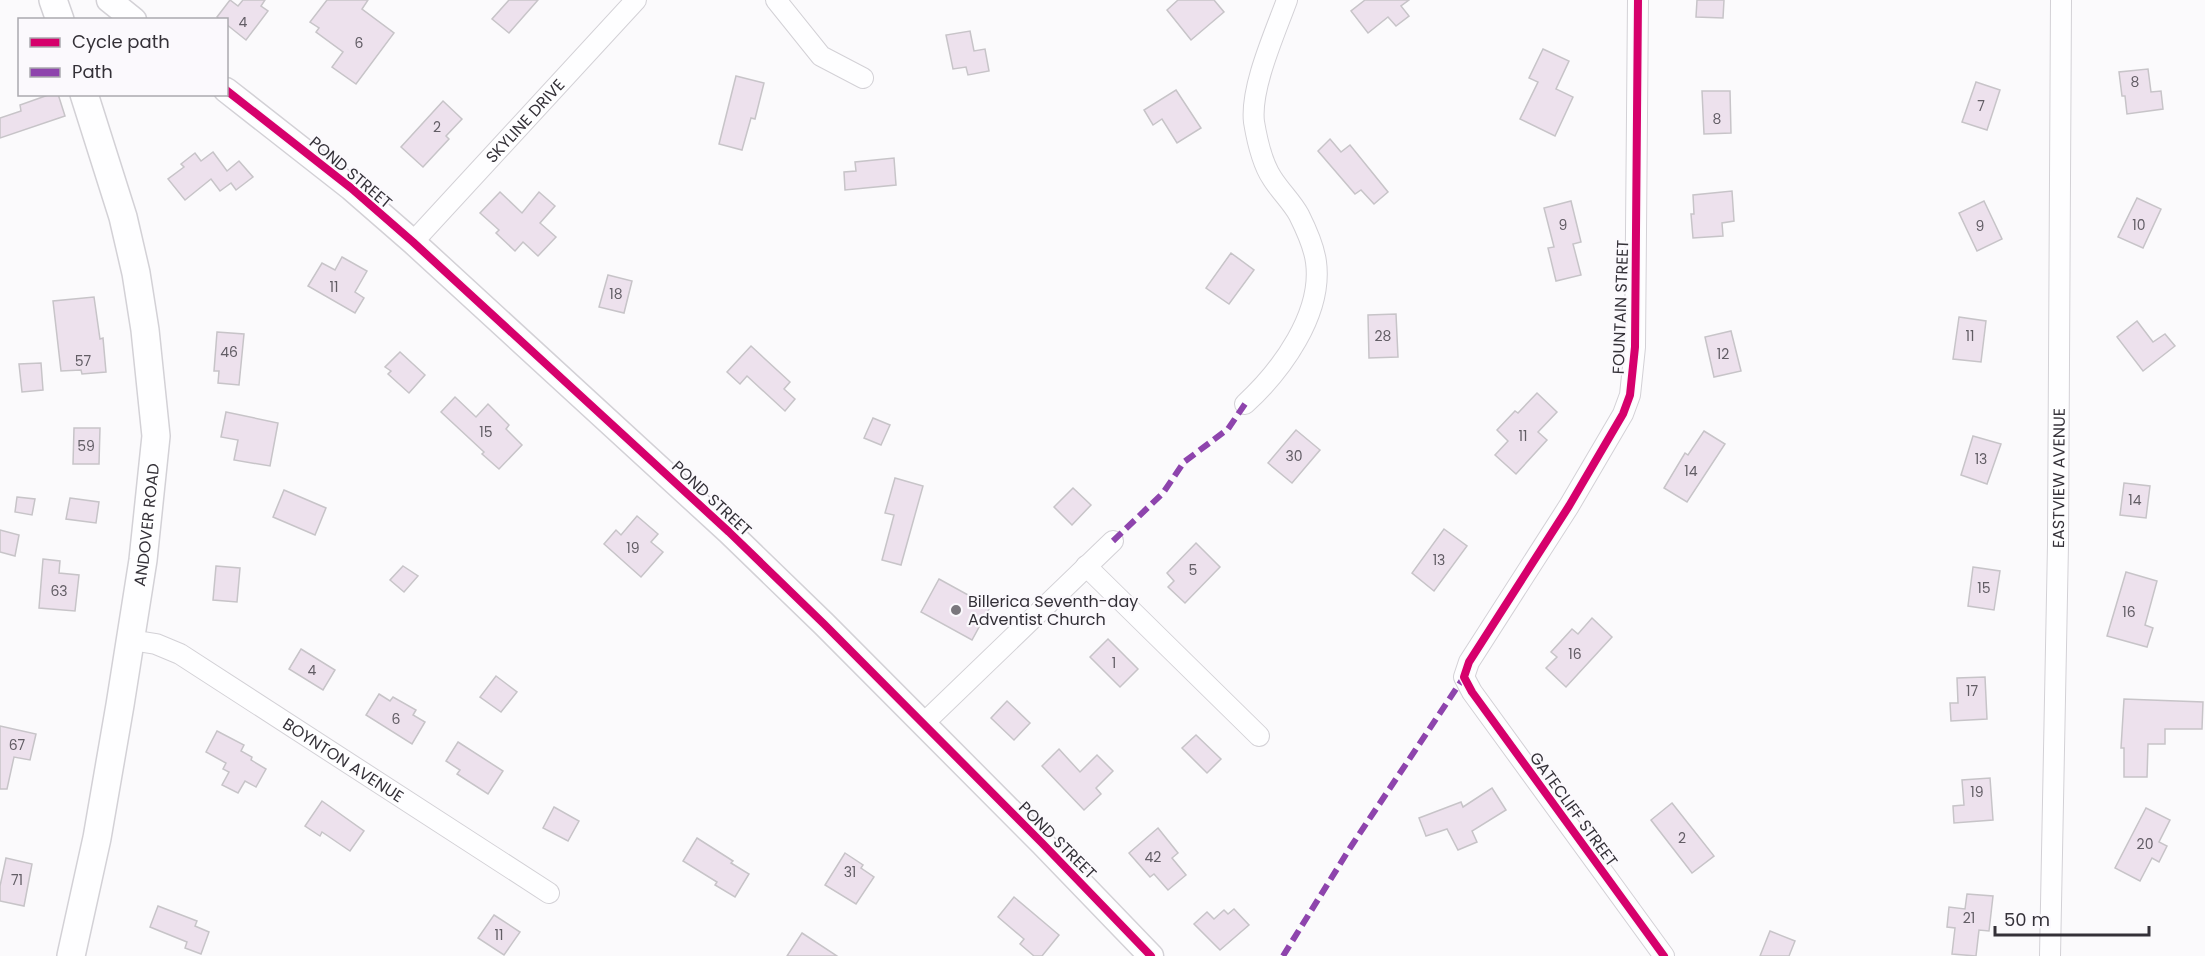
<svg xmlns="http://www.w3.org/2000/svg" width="2205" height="956" font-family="Poppins,sans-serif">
  <rect width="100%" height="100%" fill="#fbfafc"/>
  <!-- building -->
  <g fill="#ede1ed" stroke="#c7c4c8" stroke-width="1.5">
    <polygon points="230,0 238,6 243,0 265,0 261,6 268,11 246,40 226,24 226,20 220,20 217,17"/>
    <polygon points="327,0 368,0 362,9 394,33 356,84 332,67 343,52 316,32 319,28 310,22"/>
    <polygon points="509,0 538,0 509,33 492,19"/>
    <polygon points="1178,0 1214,0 1224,12 1191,40 1167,10"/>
    <polygon points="1365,0 1409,0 1401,6 1409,16 1396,26 1388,17 1368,33 1351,11"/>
    <polygon points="1697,0 1724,0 1723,18 1696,17"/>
    <polygon points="970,31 974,51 985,49 989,71 968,75 966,67 953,69 946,35"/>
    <polygon points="1543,49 1569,61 1556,89 1573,97 1555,136 1520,119 1538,82 1529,78"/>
    <polygon points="2148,69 2151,92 2161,91 2163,109 2127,114 2125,96 2122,96 2119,72"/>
    <polygon points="736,76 764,83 755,119 751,118 742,150 719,144"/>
    <polygon points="1976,82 2000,90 1987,130 1962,122"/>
    <polygon points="1176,90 1201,128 1177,143 1162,119 1153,125 1144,110"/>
    <polygon points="1702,91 1730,91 1731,133 1704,134"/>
    <polygon points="51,94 58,94 65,116 0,138 0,118 21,111 20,105"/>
    <polygon points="443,101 462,119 446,136 449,139 423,167 401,147"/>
    <polygon points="1330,139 1341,152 1350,145 1388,192 1374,204 1361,190 1355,194 1318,151"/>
    <polygon points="213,152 227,171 239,161 253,177 236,190 231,183 220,191 211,179 185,200 168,179 184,167 181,164 195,153 201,161"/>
    <polygon points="894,158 896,185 845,190 844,172 856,171 855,162"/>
    <polygon points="1732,191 1734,221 1722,223 1723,236 1693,238 1691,214 1694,214 1693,195"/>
    <polygon points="500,192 522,213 539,192 555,206 540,223 556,237 538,256 523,242 515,251 496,233 499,230 480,213"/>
    <polygon points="2137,198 2161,209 2143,248 2118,237"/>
    <polygon points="1571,201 1581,242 1573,244 1581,275 1556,281 1548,248 1554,247 1544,208"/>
    <polygon points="1984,201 2002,239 1977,251 1959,213"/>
    <polygon points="1231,253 1254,270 1229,304 1206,288"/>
    <polygon points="342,257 367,271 355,292 364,298 355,313 308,286 322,263 335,270"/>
    <polygon points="608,275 632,281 624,313 599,307"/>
    <polygon points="94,297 100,339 103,338 106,372 82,374 81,370 61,371 53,301"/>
    <polygon points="1396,314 1398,357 1369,358 1368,315"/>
    <polygon points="1959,317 1986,321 1981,362 1953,359"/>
    <polygon points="2137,321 2153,342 2165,334 2175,346 2143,371 2117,337"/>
    <polygon points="1731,331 1741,371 1714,377 1705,337"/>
    <polygon points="217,332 244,334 239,385 218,383 219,371 214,371"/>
    <polygon points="751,346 790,382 784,389 795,399 785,411 747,376 740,384 727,372"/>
    <polygon points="400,352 425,375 409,393 388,374 391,371 385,367"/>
    <polygon points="41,363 43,390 22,392 19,364"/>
    <polygon points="1537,393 1557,412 1538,432 1547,440 1516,474 1495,455 1508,441 1497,430 1515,411 1518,413"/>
    <polygon points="455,397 476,417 488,404 509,425 506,429 522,445 499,469 482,454 484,452 441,412"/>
    <polygon points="226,412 278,423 270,466 234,460 238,440 221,437"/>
    <polygon points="873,418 890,425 881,445 864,438"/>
    <polygon points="74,428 100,428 99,464 73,464"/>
    <polygon points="1296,430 1320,450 1292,483 1268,463"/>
    <polygon points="1704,431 1725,444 1687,502 1664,488 1685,453 1688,455"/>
    <polygon points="1973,436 2001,444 1987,484 1961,475"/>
    <polygon points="895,478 923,486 901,565 882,560 894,515 885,513"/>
    <polygon points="2124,483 2150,486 2146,518 2120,515"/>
    <polygon points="1073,488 1091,505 1072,525 1054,507"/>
    <polygon points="284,490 326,508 315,535 273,517"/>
    <polygon points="17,497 35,499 32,515 15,512"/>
    <polygon points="70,498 99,502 96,523 66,519"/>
    <polygon points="637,516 658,534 651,542 663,552 641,577 604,544 616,530 621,535"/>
    <polygon points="1444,529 1467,546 1434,591 1412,573"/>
    <polygon points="0,530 19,535 15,556 0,552"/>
    <polygon points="1196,543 1220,567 1185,603 1168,587 1174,581 1167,573"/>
    <polygon points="43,559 60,561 59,573 79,575 75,611 39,608"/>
    <polygon points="216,566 240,568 237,602 213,600"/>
    <polygon points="403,566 418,576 404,592 390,580"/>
    <polygon points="1973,567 2000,571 1994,610 1968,606"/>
    <polygon points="2126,572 2157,581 2145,625 2153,628 2147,647 2107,636"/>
    <polygon points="939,579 990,607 972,640 921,612"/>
    <polygon points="1592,618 1612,637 1566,687 1546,668 1557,657 1551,652 1572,629 1578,634"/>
    <polygon points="1108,639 1138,669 1120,687 1090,657"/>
    <polygon points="301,649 335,670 323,690 289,669"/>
    <polygon points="496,676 517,692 501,712 480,697"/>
    <polygon points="1985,677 1987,719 1951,721 1950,703 1958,703 1957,678"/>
    <polygon points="379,694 390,701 393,697 416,710 413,715 425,722 412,744 366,715"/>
    <polygon points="2124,699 2203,702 2202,729 2165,729 2165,744 2148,744 2147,777 2124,777 2124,748 2121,748"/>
    <polygon points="1007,701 1030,723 1014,740 991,718"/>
    <polygon points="0,726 36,734 30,760 14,757 7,789 0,789"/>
    <polygon points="217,731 244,745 241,751 252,757 251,760 266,769 256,787 245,781 238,793 222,785 229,772 223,769 226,763 206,752"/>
    <polygon points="1196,735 1221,759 1207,773 1182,748"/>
    <polygon points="458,742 503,771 488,794 457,774 460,770 446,761"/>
    <polygon points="1059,749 1080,772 1097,755 1113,771 1096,788 1101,794 1084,810 1042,766"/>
    <polygon points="1990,778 1993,820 1954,823 1953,806 1964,805 1962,780"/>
    <polygon points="1492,788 1506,810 1472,831 1477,842 1458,850 1447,829 1426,836 1419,818 1461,802 1463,807"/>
    <polygon points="322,801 364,831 350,851 322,832 320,836 305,826"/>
    <polygon points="1672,803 1714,856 1692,873 1651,820"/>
    <polygon points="554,807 579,821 568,841 543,828"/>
    <polygon points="2146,808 2170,820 2159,842 2167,846 2159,862 2152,858 2140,881 2115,868"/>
    <polygon points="1158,828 1178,853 1172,858 1186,875 1168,890 1154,874 1150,877 1129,853"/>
    <polygon points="697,838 733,861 731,863 749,874 735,897 715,885 717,882 683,861"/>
    <polygon points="845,853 863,865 861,868 874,877 856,904 825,885"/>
    <polygon points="6,858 32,864 24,906 0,901 0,886"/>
    <polygon points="1967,894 1993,896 1989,931 1979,930 1976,956 1952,954 1955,928 1947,927 1949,907 1965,909"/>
    <polygon points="1014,897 1059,935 1042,956 1034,956 1020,944 1024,939 998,917"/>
    <polygon points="158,906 197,921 195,926 209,932 201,954 185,948 187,942 150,927"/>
    <polygon points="1234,909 1249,925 1220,950 1194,924 1207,912 1214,919 1224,910 1228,914"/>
    <polygon points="494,915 520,932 504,955 478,938"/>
    <polygon points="1770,931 1795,941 1789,956 1760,956"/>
    <polygon points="802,933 837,956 787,956"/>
  </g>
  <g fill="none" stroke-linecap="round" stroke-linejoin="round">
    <!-- minor casing -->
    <g stroke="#d3d1d6" stroke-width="22">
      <g id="minor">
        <polyline points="776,0 821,56 863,78"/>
        <polyline points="1638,0 1635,347 1630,395 1623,414 1569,506 1469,662 1464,677 1472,692 1664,956"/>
        <path id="s1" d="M413,242L636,0"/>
        <path d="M1245,404C1281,371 1323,314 1316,262C1314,246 1306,229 1299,215C1292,202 1280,191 1272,178C1262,163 1257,140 1254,122C1250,88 1275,33 1287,0"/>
        <polyline points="1086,566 1259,736"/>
        <path id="s2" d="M131,640L156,644L180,654L549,893"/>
        <polyline points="923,724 1113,541"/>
        <path id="s3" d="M2050,956L2058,544L2061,0"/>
      </g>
    </g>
    <!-- tertiary casing -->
    <g stroke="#d3d1d6" stroke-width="27">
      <g id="tertiary">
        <polyline points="109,0 134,20"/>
        <polyline points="226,90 351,188 413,242 729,532 824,624 1042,843 1151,956"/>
      </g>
    </g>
    <!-- secondary casing -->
    <g stroke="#d3d1d6" stroke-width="30">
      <g id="secondary">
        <polyline points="53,0 60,20"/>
        <path id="s4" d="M71,956L97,838L120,705L143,560L156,436L145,330L136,273L123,217L84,94"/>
      </g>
    </g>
    <!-- minor -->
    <use href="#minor" stroke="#fefeff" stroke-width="20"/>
    <!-- tertiary -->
    <use href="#tertiary" stroke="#fefeff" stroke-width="24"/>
    <!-- secondary -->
    <use href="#secondary" stroke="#fefeff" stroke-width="27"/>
    <!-- quiet -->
    <g stroke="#8e44ad" stroke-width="6" stroke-dasharray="12 6" stroke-linecap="butt">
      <polyline points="1113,541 1163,493 1184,462 1228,429 1245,404"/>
      <polyline points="1283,956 1350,848 1464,677"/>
    </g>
    <!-- cycleway casing -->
    <g stroke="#fbf9fd" stroke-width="11">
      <g id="cycleway">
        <polyline points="1638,0 1635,347 1630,395 1623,414 1569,506 1469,662 1464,677 1472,692 1664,956"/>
        <polyline points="226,90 351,188 413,242 729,532 824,624 1042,843 1151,956"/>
      </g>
    </g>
    <!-- cycleway -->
    <use href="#cycleway" stroke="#d6006c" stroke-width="8"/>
  </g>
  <!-- markers -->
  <circle fill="#7a777d" stroke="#fbf9fd" stroke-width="2" cx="956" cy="610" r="6"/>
  <g text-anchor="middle" stroke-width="4.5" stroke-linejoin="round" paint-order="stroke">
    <!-- number labels -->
    <g font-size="14" fill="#625d65">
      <text x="243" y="27">4</text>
      <text x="359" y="48">6</text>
      <text x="2135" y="87">8</text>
      <text x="1981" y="111">7</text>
      <text x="1717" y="124">8</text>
      <text x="437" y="132">2</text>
      <text x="1563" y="230">9</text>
      <text x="2139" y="230">10</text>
      <text x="1980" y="231">9</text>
      <text x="334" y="292">11</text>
      <text x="616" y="299">18</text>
      <text x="1383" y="341">28</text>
      <text x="1970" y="341">11</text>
      <text x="229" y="357">46</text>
      <text x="1723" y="359">12</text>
      <text x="83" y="366">57</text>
      <text x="486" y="437">15</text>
      <text x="1523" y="441">11</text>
      <text x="86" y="451">59</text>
      <text x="1294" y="461">30</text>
      <text x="1981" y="464">13</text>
      <text x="1691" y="476">14</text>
      <text x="2135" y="505">14</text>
      <text x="633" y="553">19</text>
      <text x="1439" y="565">13</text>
      <text x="1193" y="575">5</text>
      <text x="1984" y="593">15</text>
      <text x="59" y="596">63</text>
      <text x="2129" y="617">16</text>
      <text x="1575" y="659">16</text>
      <text x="1114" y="668">1</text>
      <text x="312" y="675">4</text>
      <text x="1972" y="696">17</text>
      <text x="396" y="724">6</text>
      <text x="17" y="750">67</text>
      <text x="1977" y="797">19</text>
      <text x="1682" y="843">2</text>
      <text x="2145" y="849">20</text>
      <text x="1153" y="862">42</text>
      <text x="850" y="877">31</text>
      <text x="17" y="885">71</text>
      <text x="1969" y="923">21</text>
      <text x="499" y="940">11</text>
    </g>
    <!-- street labels -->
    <g font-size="16" fill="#343138" stroke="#fbf9fd">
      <text dy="6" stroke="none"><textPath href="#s1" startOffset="165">SKYLINE DRIVE</textPath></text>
      <text transform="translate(351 172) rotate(40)" y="6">POND STREET</text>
      <text transform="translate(1620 307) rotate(-88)" y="6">FOUNTAIN STREET</text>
      <text dy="6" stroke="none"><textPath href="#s3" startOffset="478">EASTVIEW AVENUE</textPath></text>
      <text transform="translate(712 498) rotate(43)" y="6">POND STREET</text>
      <text dy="6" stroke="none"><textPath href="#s4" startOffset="438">ANDOVER ROAD</textPath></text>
      <text dy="6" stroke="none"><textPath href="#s2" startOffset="246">BOYNTON AVENUE</textPath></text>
      <text transform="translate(1574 809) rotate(54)" y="6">GATECLIFF STREET</text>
      <text transform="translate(1058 840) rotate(45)" y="6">POND STREET</text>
    </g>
    <!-- poi labels -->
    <g font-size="16" fill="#343138" stroke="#fbf9fd" text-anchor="start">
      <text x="968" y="607">Billerica Seventh-day<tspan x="968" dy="18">Adventist Church</tspan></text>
    </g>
  </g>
  <!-- legend -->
  <rect x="18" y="18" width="210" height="78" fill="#fbf9fd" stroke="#aba9ae" stroke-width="1.5"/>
  <rect x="30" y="38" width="30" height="9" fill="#d6006c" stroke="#aba9ae" stroke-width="1.5"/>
  <text x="72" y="48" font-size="18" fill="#343138">Cycle path</text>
  <rect x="30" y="68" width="30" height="9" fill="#8e44ad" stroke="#aba9ae" stroke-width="1.5"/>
  <text x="72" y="78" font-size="18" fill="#343138">Path</text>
  <!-- scale -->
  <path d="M1995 926v9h154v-9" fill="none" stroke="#343138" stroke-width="3"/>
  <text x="2004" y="926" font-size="18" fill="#343138" stroke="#fbf9fd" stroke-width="4.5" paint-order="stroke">50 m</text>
</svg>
